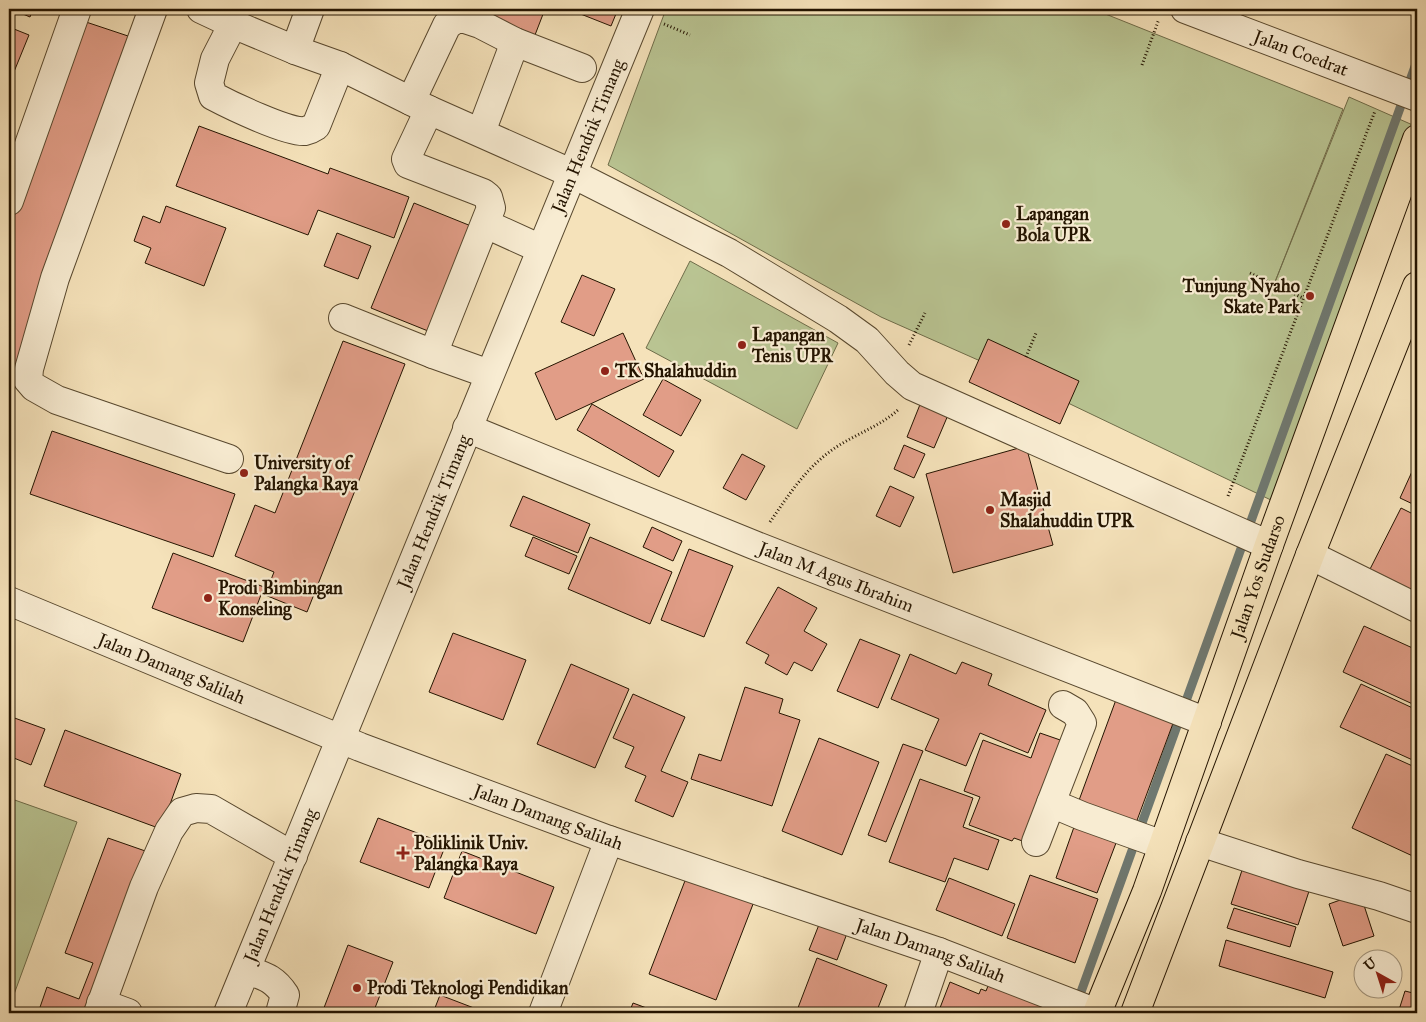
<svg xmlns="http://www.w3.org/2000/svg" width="1426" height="1022" font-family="'IM FELL Great Primer',serif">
  <rect width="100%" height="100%" fill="#f5e2ba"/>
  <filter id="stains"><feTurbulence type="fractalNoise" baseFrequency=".004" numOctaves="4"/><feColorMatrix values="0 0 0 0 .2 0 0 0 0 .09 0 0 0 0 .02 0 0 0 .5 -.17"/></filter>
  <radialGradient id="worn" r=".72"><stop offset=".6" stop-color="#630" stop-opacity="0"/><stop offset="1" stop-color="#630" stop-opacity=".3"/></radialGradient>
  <!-- green -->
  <g fill="#b9c492" stroke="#6e6c49">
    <polygon points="666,9 1093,9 1343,109 1273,287 1349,97 1415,126 1273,501 978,360 881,317 608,165"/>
    <polygon points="690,261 838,343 797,429 646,348"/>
    <polygon points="9,798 77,822 9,1008"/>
  </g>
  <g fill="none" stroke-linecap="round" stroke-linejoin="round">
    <!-- stream -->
    <polyline stroke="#6f7870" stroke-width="9" points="1077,1003 1417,61"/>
  </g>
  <!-- building -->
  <g fill="#e19d87" stroke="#241400">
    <polygon points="11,9 33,9 30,17"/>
    <polygon points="468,9 545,9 535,35"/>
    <polygon points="568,9 618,9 611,26"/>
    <polygon points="77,19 134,38 9,393 9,214"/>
    <polygon points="9,27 29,35 9,84"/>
    <polygon points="199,126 328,174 330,168 409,197 394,238 318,210 308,235 176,186"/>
    <polygon points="414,203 476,228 433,333 371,308"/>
    <polygon points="166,206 226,228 204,286 145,263 151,248 134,241 143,216 160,223"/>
    <polygon points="337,233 371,246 358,279 324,266"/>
    <polygon points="582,275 615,289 594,336 561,322"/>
    <polygon points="623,333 644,379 556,420 535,373"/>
    <polygon points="988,339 1079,381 1060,424 969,382"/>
    <polygon points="343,341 405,364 307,612 265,595 274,572 235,556 255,505 275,513"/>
    <polygon points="663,379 701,400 681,436 643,415"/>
    <polygon points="923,397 951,408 934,448 907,437"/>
    <polygon points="592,404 674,451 659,477 577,430"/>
    <polygon points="52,431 235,494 213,557 30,494"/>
    <polygon points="904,445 925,454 914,478 894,469"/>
    <polygon points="1026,446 1053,545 953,573 926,474"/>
    <polygon points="742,454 765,466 746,500 723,488"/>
    <polygon points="1415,465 1417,465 1417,506 1400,498"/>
    <polygon points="890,486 914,497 900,527 876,516"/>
    <polygon points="523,496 590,524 578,553 510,526"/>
    <polygon points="1401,508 1417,516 1417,603 1366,577"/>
    <polygon points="652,527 682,541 673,561 643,547"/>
    <polygon points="533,537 577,556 569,574 525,556"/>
    <polygon points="590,537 672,572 650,624 568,589"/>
    <polygon points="689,549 733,566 704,637 661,620"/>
    <polygon points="173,553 264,587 243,642 152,608"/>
    <polygon points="778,587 817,608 804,631 827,644 812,671 794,662 787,675 765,663 769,655 746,643"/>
    <polygon points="1364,626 1417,650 1417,706 1343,672"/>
    <polygon points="453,633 526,660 503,720 429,692"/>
    <polygon points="860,639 900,655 878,708 837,691"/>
    <polygon points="910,654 956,674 962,662 992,674 988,685 1046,710 1028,753 980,733 966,766 925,750 939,719 891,699"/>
    <polygon points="571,664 629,689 595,768 537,744"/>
    <polygon points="1361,684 1417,710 1417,762 1340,727"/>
    <polygon points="745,687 783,699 779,713 800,720 772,806 691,779 699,754 721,761"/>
    <polygon points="633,694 685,717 661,771 688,782 673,817 635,801 646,776 625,767 634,747 613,738"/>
    <polygon points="1117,697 1175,718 1136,823 1078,803"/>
    <polygon points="9,716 45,729 31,765 9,756"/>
    <polygon points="65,730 181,774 161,829 44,786"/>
    <polygon points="1040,733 1066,742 1028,843 1014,838 1012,841 969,825 980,797 964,791 983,740 1031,758"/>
    <polygon points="819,738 879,762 842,855 782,831"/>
    <polygon points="903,744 923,751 886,842 868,835"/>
    <polygon points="1386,754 1417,768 1417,858 1352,828"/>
    <polygon points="920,779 973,798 963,827 999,840 988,870 954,858 945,882 889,862"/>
    <polygon points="378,818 446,844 429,888 360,862"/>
    <polygon points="1074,827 1116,843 1097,893 1056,878"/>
    <polygon points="108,838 151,853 90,1013 38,1013 47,987 79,999 93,963 65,953"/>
    <polygon points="462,851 554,887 536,934 444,898"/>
    <polygon points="1245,861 1312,882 1298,925 1231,904"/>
    <polygon points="688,873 755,899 716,1000 649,974"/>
    <polygon points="1030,875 1098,899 1075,963 1007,938"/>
    <polygon points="949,878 1015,904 1002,936 936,910"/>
    <polygon points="1360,893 1374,936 1343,946 1329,904"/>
    <polygon points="1234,908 1296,927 1290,947 1227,928"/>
    <polygon points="822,917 849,928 837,960 809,950"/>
    <polygon points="1226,940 1333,972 1325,998 1219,966"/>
    <polygon points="348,945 393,962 373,1013 322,1013"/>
    <polygon points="817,958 887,985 876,1013 796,1013"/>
    <polygon points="990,981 1046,1002 1042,1013 938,1013 950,982 979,994 981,989 986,991"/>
    <polygon points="1405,991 1417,994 1417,1013 1398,1013"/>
    <polygon points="440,995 487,1013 433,1013"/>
    <polygon points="633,1003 660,1013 629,1013"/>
  </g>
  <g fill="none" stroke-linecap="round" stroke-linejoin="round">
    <!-- minor casing -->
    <g stroke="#58482e" stroke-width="30">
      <g id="minor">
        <polyline points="153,9 55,278 29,369 28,380 34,387 57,400 229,459"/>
        <polyline points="201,9 233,24 295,50 340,66 429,110 573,174 729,253 838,319 867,340 897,373 912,386 1269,545"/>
        <path id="s1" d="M1185,9L1417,97"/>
        <path d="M233,24L215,59L209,83L213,96C230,105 288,133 305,131C309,130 313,128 316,126L340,66"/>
        <polyline points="295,50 310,9"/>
        <polyline points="411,101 447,25 456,19 465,19 480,24 515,42 582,68"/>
        <polyline points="429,110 406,159 408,164 483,193 488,197 491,208 433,354"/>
        <polyline points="481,132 515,42"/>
        <polyline points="9,201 77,9"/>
        <polyline points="486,224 541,249"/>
        <polyline points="343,318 433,354 489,374"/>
        <path id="s2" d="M467,428L754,545L1207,722"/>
        <polyline points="1310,555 1417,608"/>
        <path id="s3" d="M9,601L360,747L609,840L939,952L1097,1013"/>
        <polyline points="1063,705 1075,712 1082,723 1051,803 1082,816 1163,845"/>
        <polyline points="1036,842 1051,803"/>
        <polyline points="1200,842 1298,874 1379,896 1417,909"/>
        <path d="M247,970C264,976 274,978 285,995L280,1013"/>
        <polyline points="101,1003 128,1013"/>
        <polyline points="98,1013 144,887 169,831 182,812 196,808 211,809 293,856"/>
        <path id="s4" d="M228,1013L640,9"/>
        <polyline points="543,1013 609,840"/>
        <polyline points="918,1013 939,952"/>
      </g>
    </g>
    <!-- major casing -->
    <g stroke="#241400" stroke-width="30">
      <g id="major">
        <path id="s5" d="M1097,1013L1147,891L1269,545L1417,139"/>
        <polyline points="1135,1013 1310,555 1417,286"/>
      </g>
    </g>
    <!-- path -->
    <g stroke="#241400" stroke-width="3" stroke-dasharray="1 2.5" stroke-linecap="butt">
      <polyline points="664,24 690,35"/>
      <polyline points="1142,65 1159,19"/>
      <polyline points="1250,273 1303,298"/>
      <polyline points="909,345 925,313"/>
      <polyline points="1026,357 1036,333"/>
      <polyline points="1228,496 1375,111"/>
      <path d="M770,522C788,496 805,469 832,450C853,435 879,427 898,410"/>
    </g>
    <!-- minor -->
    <use href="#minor" stroke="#f8ecd2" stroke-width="28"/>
    <!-- major -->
    <use href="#major" stroke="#f5e2ba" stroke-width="28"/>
  </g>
  <!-- markers -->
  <g fill="#8f2418" stroke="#f8ecd2" stroke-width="2">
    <circle cx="1006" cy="224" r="5"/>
    <circle cx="1310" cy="296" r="5"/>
    <circle cx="742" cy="345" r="5"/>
    <circle cx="605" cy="371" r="5"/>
    <circle cx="244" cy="473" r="5"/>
    <circle cx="990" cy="510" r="5"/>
    <circle cx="208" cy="598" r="5"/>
    <path d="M400.5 845.5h5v5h5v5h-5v5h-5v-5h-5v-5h5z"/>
    <circle cx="357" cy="988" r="5"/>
  </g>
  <g text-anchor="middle" stroke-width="4.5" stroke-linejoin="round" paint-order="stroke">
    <!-- street labels -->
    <g font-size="18" fill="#241400" stroke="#f8ecd2">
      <text dy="6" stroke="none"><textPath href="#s1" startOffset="124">Jalan Coedrat</textPath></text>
      <text dy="6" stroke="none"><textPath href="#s4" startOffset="948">Jalan Hendrik Timang</textPath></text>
      <text dy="6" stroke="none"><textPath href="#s4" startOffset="542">Jalan Hendrik Timang</textPath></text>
      <text dy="6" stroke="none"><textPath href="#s2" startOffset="398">Jalan M Agus Ibrahim</textPath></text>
      <text dy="6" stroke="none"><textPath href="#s5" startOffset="465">Jalan Yos Sudarso</textPath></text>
      <text dy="6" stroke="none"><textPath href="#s3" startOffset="176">Jalan Damang Salilah</textPath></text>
      <text dy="6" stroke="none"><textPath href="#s3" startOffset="581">Jalan Damang Salilah</textPath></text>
      <text dy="6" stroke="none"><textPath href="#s4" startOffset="138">Jalan Hendrik Timang</textPath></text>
      <text dy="6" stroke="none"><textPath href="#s3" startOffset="986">Jalan Damang Salilah</textPath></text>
    </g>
    <!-- poi labels -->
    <g font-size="18" font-weight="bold" fill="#241400" stroke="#f8ecd2" text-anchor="start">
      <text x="1016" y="220">Lapangan<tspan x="1016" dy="21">Bola UPR</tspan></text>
      <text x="1300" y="292" text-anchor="end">Tunjung Nyaho<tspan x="1300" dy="21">Skate Park</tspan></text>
      <text x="752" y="341">Lapangan<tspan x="752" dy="21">Tenis UPR</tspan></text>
      <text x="615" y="377">TK Shalahuddin</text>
      <text x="254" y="469">University of<tspan x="254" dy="21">Palangka Raya</tspan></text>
      <text x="1000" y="506">Masjid<tspan x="1000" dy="21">Shalahuddin UPR</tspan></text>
      <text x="218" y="594">Prodi Bimbingan<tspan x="218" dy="21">Konseling</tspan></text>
      <text x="414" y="849">Poliklinik Univ.<tspan x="414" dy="21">Palangka Raya</tspan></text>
      <text x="367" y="994">Prodi Teknologi Pendidikan</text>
    </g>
  </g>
  <!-- margin -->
  <rect width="1426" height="1022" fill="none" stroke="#f5e2ba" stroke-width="30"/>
  <rect x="10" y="10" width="1406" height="1002" fill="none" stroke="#241400" stroke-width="2.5"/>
  <rect x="15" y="15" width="1396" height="992" fill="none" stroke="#241400"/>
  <!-- north arrow -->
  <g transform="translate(1378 974) rotate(321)"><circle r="24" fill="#f8ecd2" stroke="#a3967e"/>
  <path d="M0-4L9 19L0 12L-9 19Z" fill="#8f2418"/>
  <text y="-8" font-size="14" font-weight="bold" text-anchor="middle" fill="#241400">U</text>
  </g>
  <rect width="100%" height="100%" filter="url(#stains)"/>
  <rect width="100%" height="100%" fill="url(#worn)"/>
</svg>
